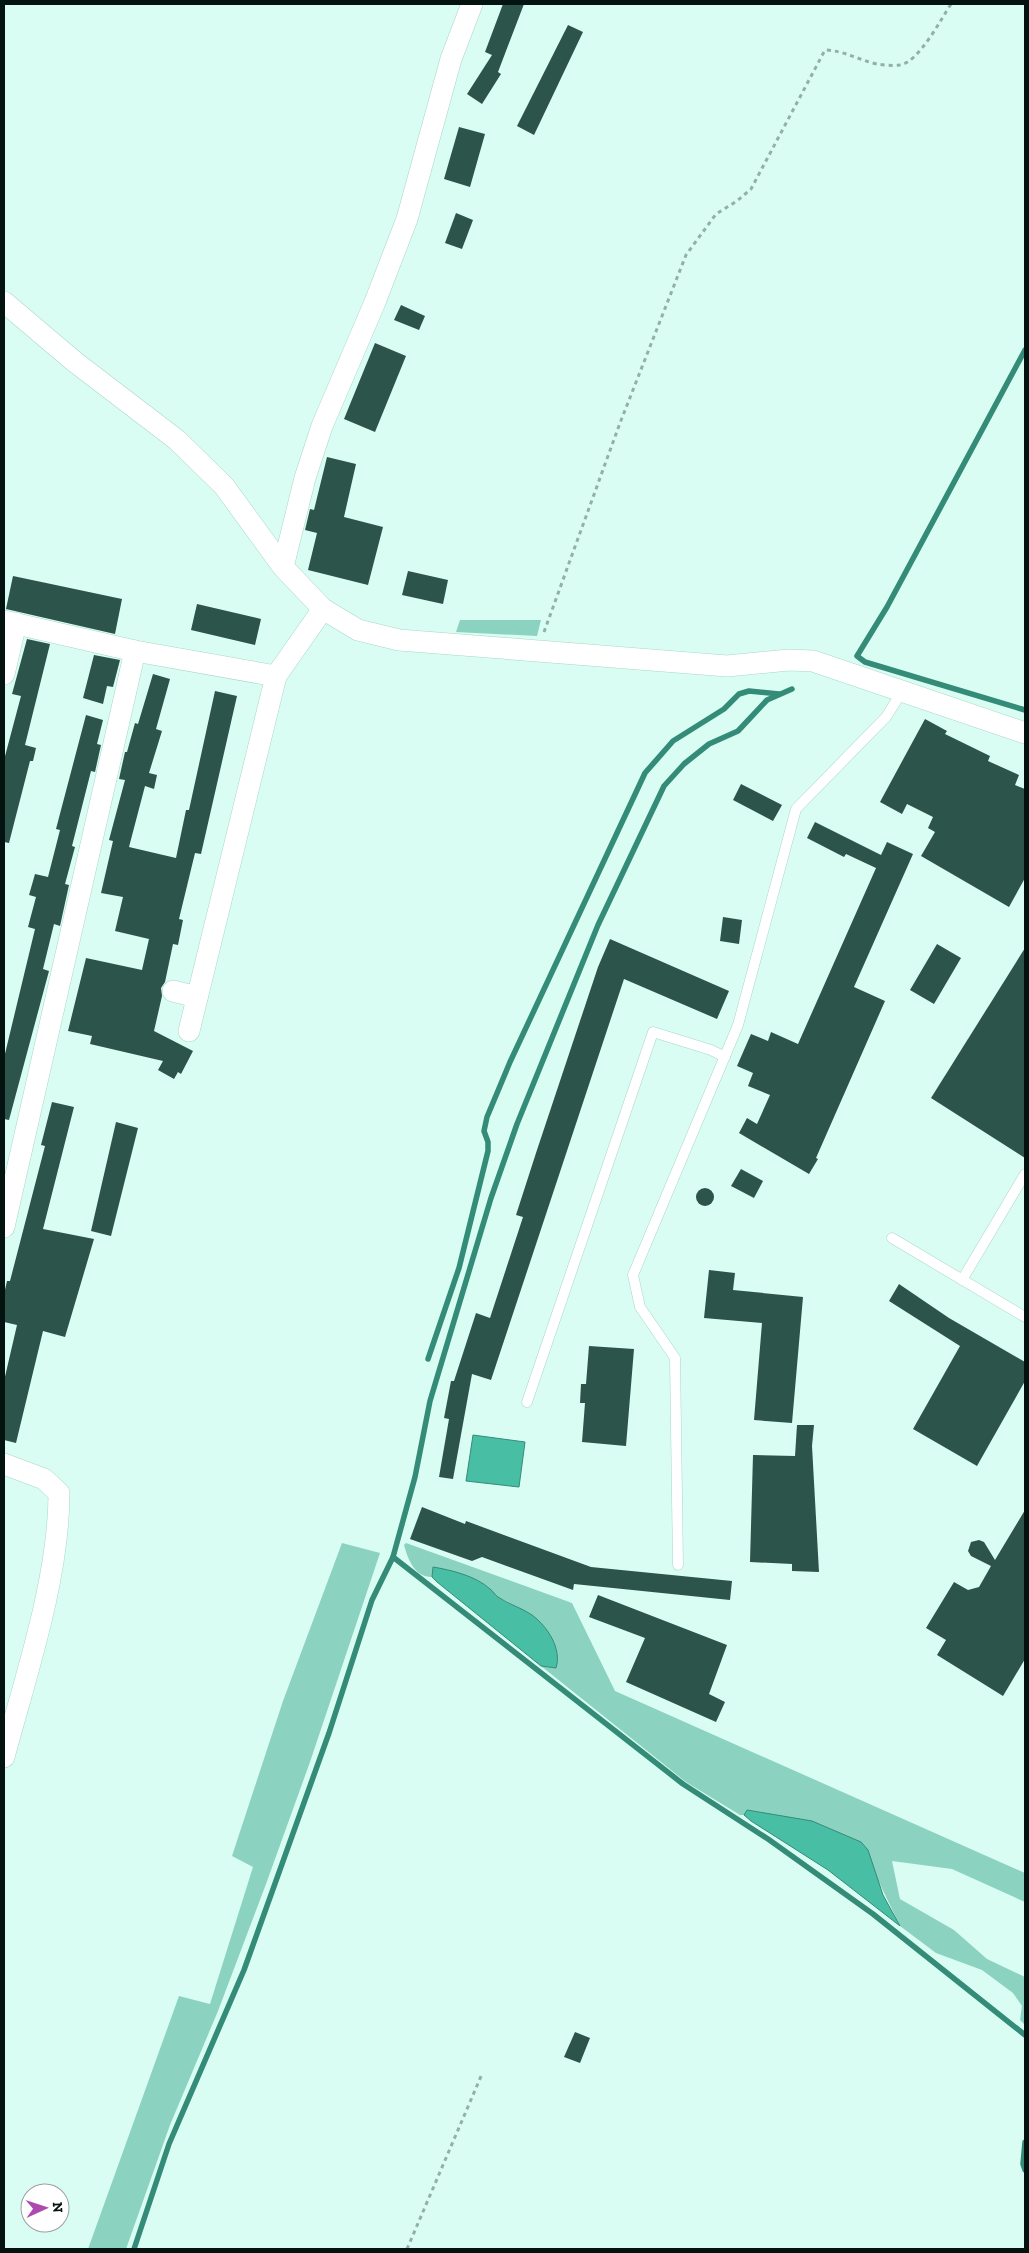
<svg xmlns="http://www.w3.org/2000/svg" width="1029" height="2253" font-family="'Zilla Slab',serif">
  <rect width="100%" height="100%" fill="#d9fdf3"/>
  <!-- green -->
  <g fill="#8cd2c0">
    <polygon points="460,620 541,620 537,636 456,632"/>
    <polygon points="342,1543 380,1553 310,1762 266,1884 218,2011 170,2125 126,2249 88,2249 179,1996 210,2004 253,1867 232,1856 283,1701"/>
    <path d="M406,1543L572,1603L615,1691L1025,1873V1902L952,1869L892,1861L900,1899L954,1930L987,1959L1025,1977V2025L1020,2020L1022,2006L1013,1993L982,1970L936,1953L900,1926L878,1880L762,1813L747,1810L744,1815H740L686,1782L541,1666L556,1668L532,1615L498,1597L489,1588L432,1570V1577C414,1577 408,1559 404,1545Z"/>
  </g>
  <!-- water -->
  <g fill="#48bfa5" stroke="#348b78">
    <polygon points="473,1435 525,1442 519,1487 466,1481"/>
    <path d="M433,1567C451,1570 476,1576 490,1589C493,1591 495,1595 498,1597C508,1604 522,1608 532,1615C548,1627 562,1649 556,1668L541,1666L437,1582L432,1577Z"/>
    <polygon points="747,1810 812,1821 861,1842 868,1850 883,1895 900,1926 828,1870 751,1821 744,1815"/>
  </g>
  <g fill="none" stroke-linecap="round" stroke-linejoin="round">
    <!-- stream -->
    <g stroke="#348b78" stroke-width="5.5">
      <polyline points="1025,350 887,607 857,656 865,662 1025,710"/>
      <polyline points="792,689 767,700 738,731 709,744 684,764 664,786 598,925 517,1124 491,1198 430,1401 415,1477 393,1557 683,1784 768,1839 873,1914 1025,2035"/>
      <polyline points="428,1359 459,1268 488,1151 488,1142 484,1131 487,1117 510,1062 645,773 673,741 724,709 739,694 749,691 779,694"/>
      <polyline points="1025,2142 1023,2164 1025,2170"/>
      <polyline points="134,2249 169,2144 244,1970 329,1733 372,1600 393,1557"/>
    </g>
  </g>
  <!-- building -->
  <g fill="#2c544a">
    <polygon points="503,4 524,4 498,72 501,74 482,104 467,94 492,55 485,52"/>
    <polygon points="568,25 583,32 534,135 517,126"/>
    <polygon points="459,127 485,134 470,187 444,179"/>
    <polygon points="456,213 473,220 462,249 445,243"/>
    <polygon points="401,305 425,316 419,330 394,320"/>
    <polygon points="375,343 406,356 375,432 344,419"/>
    <polygon points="327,457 356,464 344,517 383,527 368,585 308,570 317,533 305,530 310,509 314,510"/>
    <polygon points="408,571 448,580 443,604 402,595"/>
    <polygon points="13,576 122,599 115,634 6,609"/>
    <polygon points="197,604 261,619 255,645 191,630"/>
    <polygon points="27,639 50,644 25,745 36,748 33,761 30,761 9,843 4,842 4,760 21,696 12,694"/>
    <polygon points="94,655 120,660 113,687 107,686 103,704 83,698"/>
    <polygon points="153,674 170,679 156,729 162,731 149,773 157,775 154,789 145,786 129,847 176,858 186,810 189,810 215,691 237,696 201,854 195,853 179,919 183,920 178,945 173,944 165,982 161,988 162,996 154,1031 193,1051 181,1074 178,1072 174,1079 158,1070 163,1061 90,1044 92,1036 68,1031 86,958 142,970 149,939 115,931 123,897 101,893 113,841 109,840 125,780 119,779 125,752 127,752 135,723 138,724"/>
    <polygon points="86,715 103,720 97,744 101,745 95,772 91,771 72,846 75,847 65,884 69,885 60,926 54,924 43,969 49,971 9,1120 4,1119 4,1058 35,929 28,927 36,897 29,895 35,874 48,877 60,830 56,829"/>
    <polygon points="925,719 947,731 945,734 990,756 988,761 1019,775 1015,785 1025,789 1025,878 1009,907 921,856 935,832 928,828 933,817 907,804 902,814 880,802"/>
    <polygon points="741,784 782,805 773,821 733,800"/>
    <polygon points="815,822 881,855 887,842 913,854 854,987 885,1001 816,1158 818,1159 809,1174 739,1133 747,1118 757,1124 770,1095 748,1086 753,1073 737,1066 751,1034 768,1041 771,1032 798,1044 876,868 846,854 844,857 807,838"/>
    <polygon points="723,917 742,920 739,944 720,941"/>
    <polygon points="610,939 729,991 717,1019 624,979 491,1380 472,1374 453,1479 439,1477 449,1419 444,1418 451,1381 454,1381 476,1313 490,1318 523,1217 516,1215 536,1153 598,967"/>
    <polygon points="937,944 961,958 934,1004 910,990"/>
    <polygon points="1025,948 1025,1158 931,1098"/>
    <polygon points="52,1102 74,1107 43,1229 94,1239 65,1337 43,1331 16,1443 4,1440 4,1381 17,1325 4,1322 4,1294 7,1281 10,1281 45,1146 41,1145"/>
    <polygon points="116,1122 138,1128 111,1236 91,1231"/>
    <polygon points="741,1169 763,1181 754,1198 731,1186"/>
    <circle cx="705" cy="1197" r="9"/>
    <polygon points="709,1270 735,1273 733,1290 803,1297 792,1423 754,1420 762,1323 704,1318"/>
    <polygon points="899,1284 949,1318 1025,1362 1025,1381 977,1466 913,1429 960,1346 889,1301"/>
    <polygon points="589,1346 634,1349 626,1446 582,1442 585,1403 580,1403 581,1384 586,1384"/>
    <polygon points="797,1425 814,1425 812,1446 819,1572 792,1571 792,1564 750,1562 753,1455 795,1456"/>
    <polygon points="422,1507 465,1524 466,1521 591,1567 732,1581 730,1600 574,1584 573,1590 482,1557 472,1561 410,1539"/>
    <polygon points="1025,1510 1025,1659 1003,1696 937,1655 946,1640 926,1628 954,1582 968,1590 979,1587 991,1566 971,1556 968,1551 971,1542 979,1540 984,1542 995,1560"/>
    <polygon points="598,1595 727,1645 709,1694 725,1702 716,1722 626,1682 645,1638 589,1617"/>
    <polygon points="575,2032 590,2038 580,2063 564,2057"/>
  </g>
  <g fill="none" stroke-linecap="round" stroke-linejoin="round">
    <!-- lane casing -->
    <g stroke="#aad6ca" stroke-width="11">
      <g id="lane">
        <polyline points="892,1238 1025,1317"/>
        <polyline points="962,1280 1025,1174"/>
        <polyline points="527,1402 653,1032 711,1050 725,1057"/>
        <polyline points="678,1565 675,1358 640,1307 633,1275 738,1025 796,809 886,717 903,690"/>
      </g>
    </g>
    <!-- street casing -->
    <g stroke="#aad6ca" stroke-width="22">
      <g id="street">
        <polyline points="4,302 75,362 177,440 224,486 283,567 323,609 358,630 399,640 727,666 789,660 813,661 1025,733"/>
        <polyline points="283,567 305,478 322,426 375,302 407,219 451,59 472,4"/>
        <polyline points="4,621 135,651 276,676 323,609"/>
        <polyline points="4,674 16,623"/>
        <polyline points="173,991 197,997"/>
        <polyline points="189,1031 276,676"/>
        <polyline points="4,1227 135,651"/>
        <path d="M4,1464L44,1479L59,1493C59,1578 26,1675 4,1757"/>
      </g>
    </g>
    <!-- path -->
    <g stroke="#93b0a8" stroke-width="3" stroke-dasharray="4 4" stroke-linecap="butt">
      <path d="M544,632L620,423L686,255L716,214L737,201L751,189L825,50C846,51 858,60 877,64C883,65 894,66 900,65C919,62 941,19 951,4"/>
      <polyline points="407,2249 482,2074"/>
    </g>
    <!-- lane -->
    <use href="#lane" stroke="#fff" stroke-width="10"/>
    <!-- street -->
    <use href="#street" stroke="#fff" stroke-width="21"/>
  </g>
  <!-- border -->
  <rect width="1029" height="2253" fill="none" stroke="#04130f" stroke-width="10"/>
  <!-- north arrow -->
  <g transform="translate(45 2208) rotate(87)"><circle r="24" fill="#ffffff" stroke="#9ba19f"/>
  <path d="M0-4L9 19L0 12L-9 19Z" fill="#ad4ab0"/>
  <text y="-8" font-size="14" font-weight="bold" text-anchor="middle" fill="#04130f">N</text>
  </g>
</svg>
